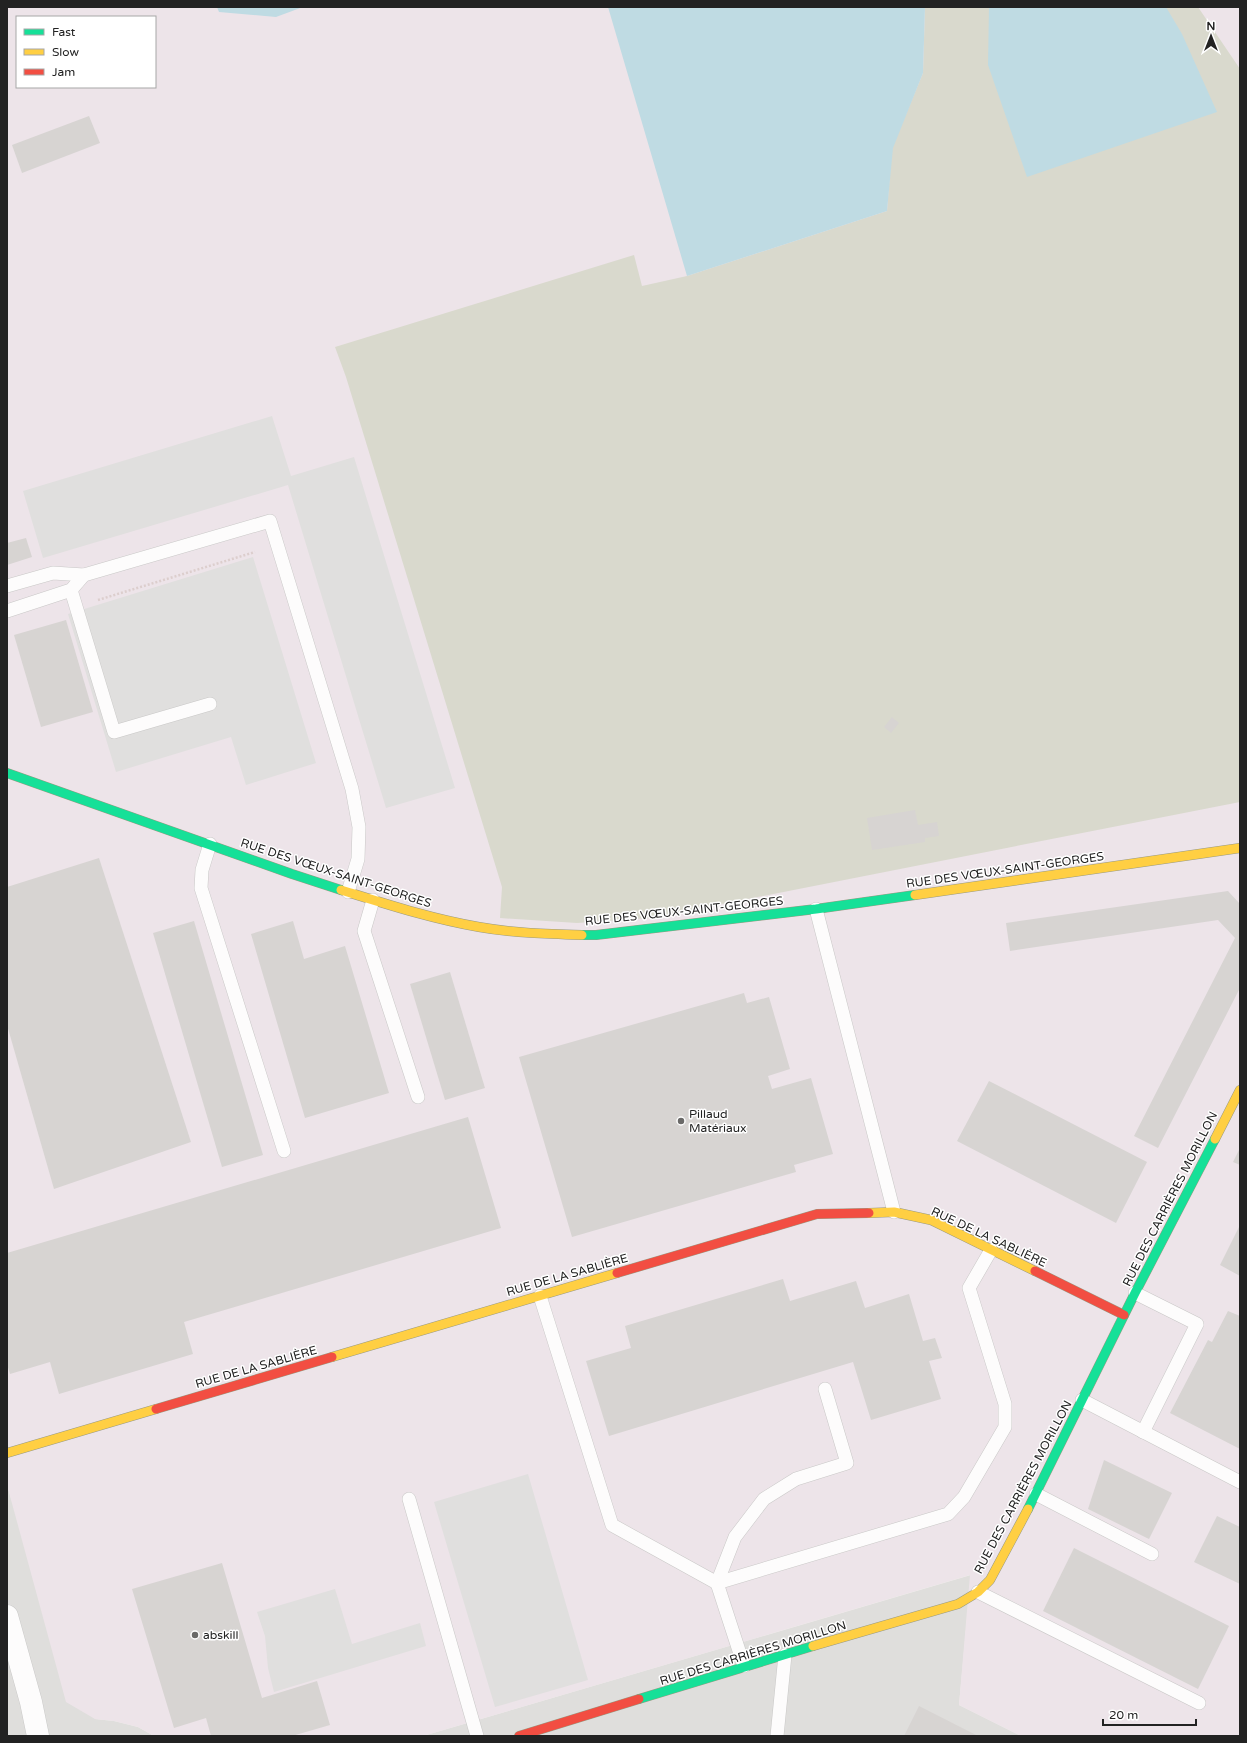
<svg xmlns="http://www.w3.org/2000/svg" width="1247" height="1743" font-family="'Varela Round',sans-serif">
  <rect width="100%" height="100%" fill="#f0eeeb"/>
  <!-- residential -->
  <g fill="#dfdedc">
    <polygon points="7,1485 18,1521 95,1719 114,1721 138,1727 154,1736 7,1736"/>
    <polygon points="971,1575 959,1705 1021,1736 423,1736"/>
  </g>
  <!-- industrial -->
  <path fill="#ede4e9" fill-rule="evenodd" d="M7,7H1240V1736H1021L959,1705L970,1575L423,1736H154L138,1727L114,1721L95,1719L66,1702L7,1485ZM17,17H155V87H17Z"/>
  <!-- construction -->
  <polygon fill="#d9d9cd" points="925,7 1198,7 1240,69 1240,802 651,918 577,923 500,918 502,887 346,377 335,347 634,255 642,286 687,276 887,211 892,148 923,73"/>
  <!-- parking -->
  <g fill="#e0dfde">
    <polygon points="272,416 291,476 354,457 455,788 386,808 288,485 43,558 23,491"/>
    <polygon points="253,557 316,763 246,785 231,737 116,772 68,614"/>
    <polygon points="528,1474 588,1680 495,1707 434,1502"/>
    <polygon points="335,1589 352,1644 420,1623 426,1646 274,1692 268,1668 265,1636 257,1612"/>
  </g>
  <!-- water -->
  <g fill="#bfdbe3">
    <polygon points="217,7 303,7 276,17 219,12"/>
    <polygon points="608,7 925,7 923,73 893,148 887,211 687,276"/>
    <polygon points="989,7 1166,7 1182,34 1217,112 1027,177 988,65"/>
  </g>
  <!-- building -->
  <g fill="#d7d4d2">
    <polygon points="89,116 100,143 22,173 12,145"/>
    <polygon points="26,538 32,557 7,565 7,543"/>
    <polygon points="66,620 93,712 41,727 14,635"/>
    <polygon points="892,717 899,723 891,733 884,727"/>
    <polygon points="915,810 918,825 937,822 939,836 925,838 925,842 872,850 867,818"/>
    <polygon points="99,858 191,1142 54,1189 7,1025 7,887"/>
    <polygon points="1228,891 1240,904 1240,988 1158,1148 1134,1136 1235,938 1218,920 1010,951 1006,923"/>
    <polygon points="194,921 263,1155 222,1167 153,933"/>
    <polygon points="293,921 304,959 345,946 389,1093 305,1118 251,934"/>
    <polygon points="450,972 485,1088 445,1100 410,984"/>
    <polygon points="744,993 747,1003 769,997 790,1069 768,1076 772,1089 811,1078 833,1154 794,1165 796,1172 572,1237 519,1057"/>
    <polygon points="989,1081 1147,1162 1116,1223 957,1141"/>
    <polygon points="468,1117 501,1228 184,1322 193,1354 59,1394 50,1362 10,1374 7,1364 7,1253"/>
    <polygon points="1240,1148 1240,1165 1233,1162"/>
    <polygon points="1240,1225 1240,1276 1220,1265"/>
    <polygon points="783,1279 790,1301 856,1281 865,1308 909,1294 923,1341 935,1338 942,1358 929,1361 941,1399 871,1420 853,1362 609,1436 586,1361 631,1348 625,1326"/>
    <polygon points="1228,1311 1240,1316 1240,1449 1170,1413 1208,1340 1212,1342"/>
    <polygon points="1104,1460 1172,1493 1149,1539 1088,1509"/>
    <polygon points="1217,1516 1240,1527 1240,1584 1194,1562"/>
    <polygon points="1074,1548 1229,1626 1198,1689 1043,1611"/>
    <polygon points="222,1563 262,1698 317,1681 330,1725 292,1736 211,1736 206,1718 174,1728 132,1589"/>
    <polygon points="919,1706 978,1736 904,1736"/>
  </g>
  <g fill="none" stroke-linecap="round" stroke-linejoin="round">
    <!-- lane casing -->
    <g stroke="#c9c8c7" stroke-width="14">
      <g id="lane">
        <polyline points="7,586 53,573 84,575"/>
        <polyline points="71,590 114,732 210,704"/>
        <polyline points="7,611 71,590 84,575 270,521 352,789 359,827 358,859 348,892"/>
        <polyline points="210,844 202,870 201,888 284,1151"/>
        <polyline points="373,900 364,931 418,1097"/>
        <polyline points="816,909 894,1212"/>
        <polyline points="1135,1293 1197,1324 1143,1432"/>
        <polyline points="540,1296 612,1525 717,1583 948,1514 964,1497 1005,1427 1005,1404 969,1288 991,1250"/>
        <polyline points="1082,1400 1240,1482"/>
        <polyline points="1036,1494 1152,1554"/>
        <polyline points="409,1499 477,1736"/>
        <polyline points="978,1592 1199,1703"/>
        <polyline points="744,1666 717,1583 735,1537 764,1499 796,1479 847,1463 825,1389"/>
        <polyline points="777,1736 785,1655"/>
      </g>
    </g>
    <!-- street casing -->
    <g stroke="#c9c8c7" stroke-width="23">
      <polyline id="street" points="7,1616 31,1702 38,1736"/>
    </g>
    <!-- fast casing -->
    <g stroke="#999a82" stroke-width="10">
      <g id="fast">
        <polyline points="7,773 292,874 341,890"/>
        <polyline points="582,935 596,935 816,909 915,895"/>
        <polyline points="1028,1509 1135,1293 1215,1139"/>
        <polyline points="639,1699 813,1646"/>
      </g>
    </g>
    <!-- slow casing -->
    <g stroke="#999a82" stroke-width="10">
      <g id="slow">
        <path d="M341,890C386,904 432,919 479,927C513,933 547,934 582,935"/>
        <polyline points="915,895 1240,848"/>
        <polyline points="1215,1139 1240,1090"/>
        <polyline points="869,1213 894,1212 931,1220 1035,1271"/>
        <polyline points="332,1357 617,1273"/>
        <polyline points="7,1453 156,1409"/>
        <polyline points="813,1646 958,1604 978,1592 990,1580 1028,1509"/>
      </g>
    </g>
    <!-- jam casing -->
    <g stroke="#999a82" stroke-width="10">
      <g id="jam">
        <polyline points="1035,1271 1124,1315"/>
        <polyline points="617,1273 817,1214 869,1213"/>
        <polyline points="156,1409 332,1357"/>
        <polyline points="519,1736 639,1699"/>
      </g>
    </g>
    <!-- path -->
    <polyline stroke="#dccecd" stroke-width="2.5" stroke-dasharray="2 2" stroke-linecap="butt" points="98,600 255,552"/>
    <!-- lane -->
    <use href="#lane" stroke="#fdfcfc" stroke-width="13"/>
    <!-- street -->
    <use href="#street" stroke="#fdfcfc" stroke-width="22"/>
    <!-- fast -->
    <use href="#fast" stroke="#16e098" stroke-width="9"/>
    <!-- slow -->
    <use href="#slow" stroke="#ffcf43" stroke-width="9"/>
    <!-- jam -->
    <use href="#jam" stroke="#f24e42" stroke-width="9"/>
  </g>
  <!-- markers -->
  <g fill="#6a6968" stroke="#fff" stroke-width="1.5">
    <circle cx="681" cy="1121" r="4"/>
    <circle cx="195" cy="1635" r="4"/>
  </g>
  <g text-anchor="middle" stroke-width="3" stroke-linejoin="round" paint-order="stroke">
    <!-- street labels -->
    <g font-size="12" fill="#222" stroke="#fff">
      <text transform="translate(1005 870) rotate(-8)" y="4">RUE DES VŒUX-SAINT-GEORGES</text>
      <text transform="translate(336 873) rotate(18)" y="4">RUE DES VŒUX-SAINT-GEORGES</text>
      <text transform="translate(684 911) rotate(-6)" y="4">RUE DES VŒUX-SAINT-GEORGES</text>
      <text transform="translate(1170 1199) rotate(-63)" y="4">RUE DES CARRIÈRES MORILLON</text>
      <text transform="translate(989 1237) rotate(25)" y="4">RUE DE LA SABLIÈRE</text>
      <text transform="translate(567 1275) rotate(-16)" y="4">RUE DE LA SABLIÈRE</text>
      <text transform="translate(256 1367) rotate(-16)" y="4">RUE DE LA SABLIÈRE</text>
      <text transform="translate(1023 1487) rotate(-62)" y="4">RUE DES CARRIÈRES MORILLON</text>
      <text transform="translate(753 1653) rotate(-17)" y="4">RUE DES CARRIÈRES MORILLON</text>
    </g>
    <!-- poi labels -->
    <g font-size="12" fill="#222" stroke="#fff" text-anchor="start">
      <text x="689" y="1118">Pillaud<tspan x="689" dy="14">Matériaux</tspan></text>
      <text x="203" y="1639">abskill</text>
    </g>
  </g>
  <!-- border -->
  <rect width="1247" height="1743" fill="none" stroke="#222222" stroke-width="16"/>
  <!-- legend -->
  <rect x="16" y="16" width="140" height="72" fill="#ffffff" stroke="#a7a7a7"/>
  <rect x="24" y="29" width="20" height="6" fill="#16e098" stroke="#a7a7a7"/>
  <text x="52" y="36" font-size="12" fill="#222222">Fast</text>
  <rect x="24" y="49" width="20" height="6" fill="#ffcf43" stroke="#a7a7a7"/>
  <text x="52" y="56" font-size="12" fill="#222222">Slow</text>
  <rect x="24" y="69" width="20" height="6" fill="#f24e42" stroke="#a7a7a7"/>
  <text x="52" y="76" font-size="12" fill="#222222">Jam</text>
  <!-- north arrow -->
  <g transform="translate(1211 36)" stroke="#ffffff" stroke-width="3" paint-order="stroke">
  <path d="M0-3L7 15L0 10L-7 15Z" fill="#222222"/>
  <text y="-6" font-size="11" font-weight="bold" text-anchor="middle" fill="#222222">N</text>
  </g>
  <!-- scale -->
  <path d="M1103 1719v6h93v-6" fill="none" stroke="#222222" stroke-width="2"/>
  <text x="1109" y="1719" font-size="12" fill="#222222" stroke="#ffffff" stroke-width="3" paint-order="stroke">20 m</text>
</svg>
